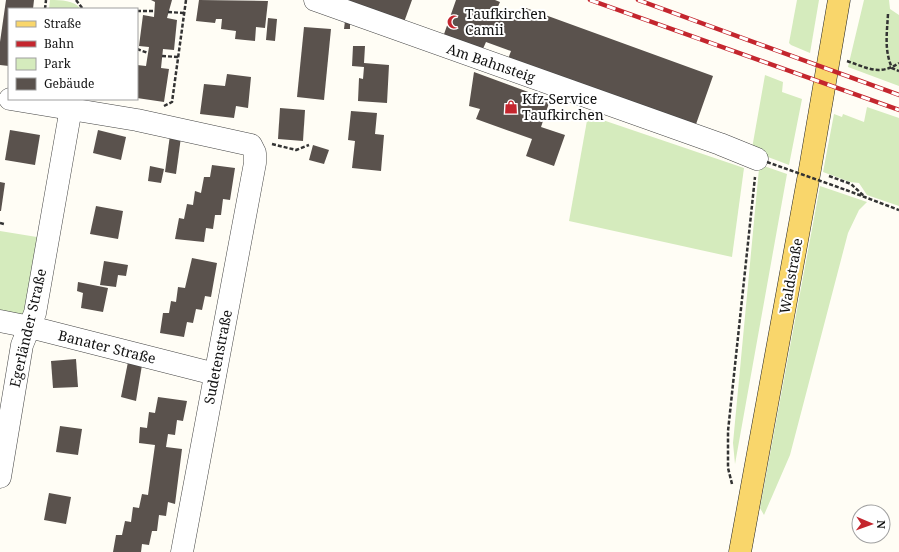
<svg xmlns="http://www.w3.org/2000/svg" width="899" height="552" font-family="'Noto Serif',serif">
  <rect width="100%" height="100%" fill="#fffdf5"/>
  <!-- green -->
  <g fill="#d5ebbd">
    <path d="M50,0C62,0 73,0 81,9H49Z"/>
    <polygon points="797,0 819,0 810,53 791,45 789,43"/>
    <polygon points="864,0 889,0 890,9 899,15 899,86 848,67"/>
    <polygon points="765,75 783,82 782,92 802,99 789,165 768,157 764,166 787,174 735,464 733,443 760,158 751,154"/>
    <polygon points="867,107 899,118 899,206 867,195 859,183 850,182 823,172 834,114 842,117 843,114 864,122"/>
    <polygon points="588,115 744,168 732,257 569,221"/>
    <polygon points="820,186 867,202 859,210 848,233 790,455 764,515 760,508"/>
    <polygon points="0,231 43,238 23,316 0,312"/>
  </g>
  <!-- building -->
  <g fill="#5a524d">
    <polygon points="6,0 34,0 33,9 9,9 9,66 0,65 0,42"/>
    <polygon points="151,0 172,0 167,18 177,20 174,50 163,49 161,68 169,69 164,102 137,98 137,65 146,66 149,47 139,46 143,15 154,17 155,2"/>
    <polygon points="199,0 268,1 265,28 256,27 255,41 235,39 236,31 221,29 222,19 216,19 215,23 196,21"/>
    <polygon points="332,0 412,0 403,25"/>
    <polygon points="456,0 495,0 500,2 496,11 522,20 526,8 713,76 695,127 508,59 511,51 486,42 482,51 443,37"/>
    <polygon points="268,18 277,19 275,41 266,40"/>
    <polygon points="345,21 350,21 350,29 344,29"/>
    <polygon points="304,27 331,29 324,100 297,97"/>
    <polygon points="353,46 365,46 364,63 389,65 387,103 358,101 359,78 363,79 364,67 352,66"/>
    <polygon points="474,72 550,100 541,127 565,135 554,166 526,156 532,139 476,119 480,109 469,106"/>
    <polygon points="227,74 251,77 248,108 236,106 234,118 200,114 204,84 225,86"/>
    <polygon points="280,108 305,110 303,141 278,139"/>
    <polygon points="351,111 377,113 375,134 384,135 381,171 352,168 355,141 348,140"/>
    <polygon points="10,130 40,135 35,165 5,160"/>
    <polygon points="98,130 126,137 121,160 93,153"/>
    <polygon points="170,135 181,137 176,174 165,172"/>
    <polygon points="313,145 329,150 324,164 309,160"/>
    <polygon points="212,165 235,168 230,200 223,199 221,215 215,215 213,229 206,228 204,242 175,239 179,218 184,219 187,204 193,205 195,191 201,193 204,177 210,177"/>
    <polygon points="150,166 164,169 161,183 148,181"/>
    <polygon points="0,182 5,183 1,211 0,211"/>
    <polygon points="96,206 123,211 118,239 90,234"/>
    <polygon points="192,258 217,263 211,297 205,296 202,310 196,309 193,323 187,322 184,337 160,333 163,313 169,313 171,301 176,302 178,287 185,288"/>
    <polygon points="104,261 128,265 126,276 118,275 116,287 100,285"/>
    <polygon points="78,282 108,288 103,312 81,308 83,293 77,291"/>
    <polygon points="76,359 78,387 53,388 51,361"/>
    <polygon points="128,362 142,365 136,401 121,397"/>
    <polygon points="158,397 187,401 183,421 177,420 175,435 168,434 166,447 182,449 175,504 168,502 166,516 159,515 157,531 152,531 149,545 142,544 141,552 113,552 116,535 122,535 125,521 131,522 133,507 139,508 142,494 148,495 155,445 139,443 140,427 147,428 149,412 155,413"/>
    <polygon points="60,426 82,429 78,455 56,452"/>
    <polygon points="49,493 71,497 66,524 44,520"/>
  </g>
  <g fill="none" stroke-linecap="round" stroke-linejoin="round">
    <!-- minor casing -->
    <g stroke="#444" stroke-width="23">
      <g id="minor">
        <polyline points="315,0 720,144 757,159"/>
        <polyline points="10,99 137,120 251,145 255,153 255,163 182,552"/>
        <polyline points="0,321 30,327 215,374"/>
        <polyline points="0,477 22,345 35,313 71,108"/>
      </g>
    </g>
    <!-- major casing -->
    <g stroke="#222" stroke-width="23">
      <polyline id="major" points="740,552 810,169 839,0"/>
    </g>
    <!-- path -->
    <g stroke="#333" stroke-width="2.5" stroke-dasharray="4 2" stroke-linecap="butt">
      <polyline points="76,0 83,9"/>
      <polyline points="45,9 46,0"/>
      <polyline points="137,11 154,11"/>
      <polyline points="168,12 184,13"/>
      <path d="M888,14C887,33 884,50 892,68L899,71"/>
      <polyline points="137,49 148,53"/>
      <polyline points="162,56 178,57"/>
      <path d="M847,61C868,68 879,76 899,63"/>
      <polyline points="164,106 172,102 186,0"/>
      <polyline points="272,144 296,150 309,145"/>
      <polyline points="829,176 851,184 865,197"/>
      <polyline points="846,190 899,210"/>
      <polyline points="0,223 4,224"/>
      <polyline points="732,484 728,468 728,431 755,177"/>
    </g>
    <!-- minor -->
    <use href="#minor" stroke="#fff" stroke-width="22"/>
    <!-- major -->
    <use href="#major" stroke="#f9d66b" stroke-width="22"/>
    <!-- rail casing -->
    <g stroke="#c4262e" stroke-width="4.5">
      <g id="rail">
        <polyline points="590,0 899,110"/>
        <polyline points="638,0 899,95"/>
      </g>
    </g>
    <!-- rail -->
    <use href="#rail" stroke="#fff" stroke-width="3" stroke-dasharray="9" stroke-linecap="butt"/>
    <!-- path-bridge -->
    <polyline stroke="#333" stroke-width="2.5" stroke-dasharray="4 2" stroke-linecap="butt" points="767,162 846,190"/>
  </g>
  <!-- icons -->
  <defs>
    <g id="mosque-bare" transform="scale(1.08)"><path d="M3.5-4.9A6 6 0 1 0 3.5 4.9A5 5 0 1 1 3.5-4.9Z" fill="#c4262e" stroke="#fff" stroke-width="2.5" paint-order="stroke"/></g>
    <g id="shop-bare" transform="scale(1.08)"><path d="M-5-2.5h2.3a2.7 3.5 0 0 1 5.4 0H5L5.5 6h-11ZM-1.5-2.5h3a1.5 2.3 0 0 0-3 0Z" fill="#c4262e" stroke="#fff" stroke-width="2.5" paint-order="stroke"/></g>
  </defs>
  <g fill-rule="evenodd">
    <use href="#mosque-bare" x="454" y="22"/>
    <use href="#shop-bare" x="511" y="107"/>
  </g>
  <g text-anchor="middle" stroke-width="4" stroke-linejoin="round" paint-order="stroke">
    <!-- poi labels -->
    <g font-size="14" fill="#111" stroke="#fff" text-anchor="start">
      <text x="465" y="19">Taufkirchen<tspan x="465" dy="16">Camii</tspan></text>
      <text x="522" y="104">Kfz-Service<tspan x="522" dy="16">Taufkirchen</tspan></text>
    </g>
    <!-- street labels -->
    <g font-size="14" fill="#111" stroke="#fff">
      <text transform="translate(491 63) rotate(19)" y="5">Am Bahnsteig</text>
      <text transform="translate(791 276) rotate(-80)" y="5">Waldstraße</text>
      <text transform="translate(28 328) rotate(-77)" y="5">Egerländer Straße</text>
      <text transform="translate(107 347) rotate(14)" y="5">Banater Straße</text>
      <text transform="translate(218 357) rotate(-79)" y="5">Sudetenstraße</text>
    </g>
  </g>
  <!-- legend -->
  <rect x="8" y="8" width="130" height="92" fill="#ffffff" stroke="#a0a0a0"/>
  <rect x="16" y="21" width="20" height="6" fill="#f9d66b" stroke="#a0a0a0"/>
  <text x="44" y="28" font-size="12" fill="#111111">Straße</text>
  <rect x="16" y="41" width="20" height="6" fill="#c4262e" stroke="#a0a0a0"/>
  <text x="44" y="48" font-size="12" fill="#111111">Bahn</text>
  <rect x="16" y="58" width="20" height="12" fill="#d5ebbd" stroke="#a0a0a0"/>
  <text x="44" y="68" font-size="12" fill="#111111">Park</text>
  <rect x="16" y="78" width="20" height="12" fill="#5a524d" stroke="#a0a0a0"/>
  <text x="44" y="88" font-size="12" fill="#111111">Gebäude</text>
  <!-- north arrow -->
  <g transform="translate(871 524) rotate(92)"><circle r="19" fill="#ffffff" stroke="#a0a0a0"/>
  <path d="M0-3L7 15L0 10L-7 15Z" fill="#c4262e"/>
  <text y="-6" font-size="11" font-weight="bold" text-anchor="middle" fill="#111111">N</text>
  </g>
</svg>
